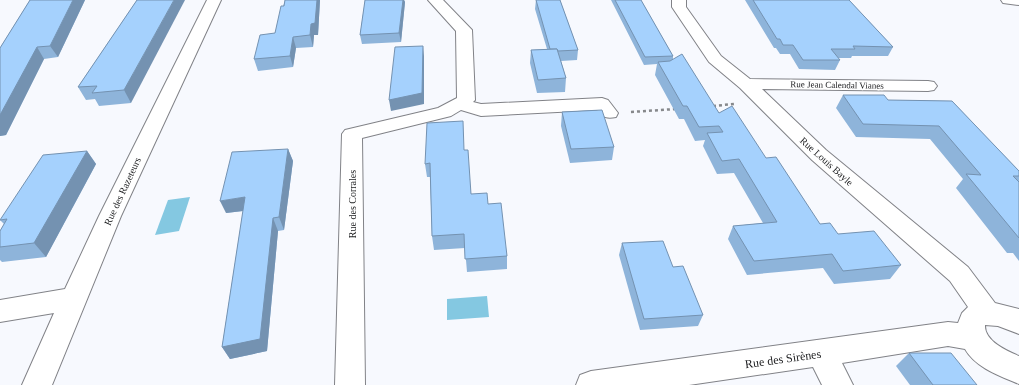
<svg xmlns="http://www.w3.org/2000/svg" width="1019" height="385" font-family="'Times New Roman',serif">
  <rect width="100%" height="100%" fill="#f7f9fe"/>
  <!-- water -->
  <g fill="#84c8e1">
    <polygon points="190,197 179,231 155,235 168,200"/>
    <polygon points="487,296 489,317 447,320 447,299"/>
  </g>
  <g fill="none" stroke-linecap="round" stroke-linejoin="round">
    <!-- minor casing -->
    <g stroke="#818287" stroke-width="2">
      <g id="minor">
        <polygon points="207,0 221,0 121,216 52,385 22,385 54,313 0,322 0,300 65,289 99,216"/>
        <path d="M428,0H443L472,30L475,100L473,102L481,104L602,98L608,100L618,113L616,117C606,119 603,117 597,110L481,116L461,110L451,116L362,138L365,385H335L342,134L345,130L438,108L457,98L456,31Z"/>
        <path d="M672,0H686V7L721,56L750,79L928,81L934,82L937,86L934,90L928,91L762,89L826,150L968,267L995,303L1019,309V334L998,326L985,325C984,341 1007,351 1019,356V384C1000,376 976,368 965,349L948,346L842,363L853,385H822L813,367L689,385H576L580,375L591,371L948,322L958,323L962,313L968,307L950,281L812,160L740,88L709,62L672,7Z"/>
        <polygon points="1001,0 1019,0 1019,5 1003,3"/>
      </g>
    </g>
    <!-- path -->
    <g stroke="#86888b" stroke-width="2.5" stroke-dasharray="3 3" stroke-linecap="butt">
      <polyline points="713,106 734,104"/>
      <polyline points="631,112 676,109"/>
    </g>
    <!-- minor -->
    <use href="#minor" fill="#fff" fill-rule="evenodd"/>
  </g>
  <!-- wall -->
  <g fill="#8eb4da">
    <polygon points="30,0 85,0 58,57 44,59 6,135 0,136 0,48"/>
    <polygon points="137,0 131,103 99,106 95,99 86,100 78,87"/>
    <polygon points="285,0 320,0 318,35 314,35 313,47 296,48 293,67 258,71 254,59 275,33"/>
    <polygon points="365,0 404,0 405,2 401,42 362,44 360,35"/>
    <polygon points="536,0 560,0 578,50 577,60 561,61 566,78 565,92 537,93 530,63 531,50 547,49 535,9"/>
    <polygon points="611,0 641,0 673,56 673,60 719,113 766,158 820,224 838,234 901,265 890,279 834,284 823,268 747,275 728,239 733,226 763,223 734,173 717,174 703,146 705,140 695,141 684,119 679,119 655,75 657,64 644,65"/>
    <polygon points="745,0 849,0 893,47 888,56 852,56 851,58 838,58 840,60 835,70 799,69 790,54 780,54 776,48 774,48"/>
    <polygon points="843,95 888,100 952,101 1019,171 1019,261 1013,253 1007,253 956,188 963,179 930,139 856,137 836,108"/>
    <polygon points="562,112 614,147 612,160 570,163 561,126"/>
    <polygon points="288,149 293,161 284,230 278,231 267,351 230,359 222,347 243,211 226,213"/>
    <polygon points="465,150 471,194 488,204 507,256 507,269 467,272 465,248 434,250 432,236 430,177 427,177 425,164"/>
    <polygon points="87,151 96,164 46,257 2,262 0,260 0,231 4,224 0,220"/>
    <polygon points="622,243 673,267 703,315 698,326 640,330 619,255"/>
    <polygon points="909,353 977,385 910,385 896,366"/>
  </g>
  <!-- shaded-wall -->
  <g fill="#7492b1">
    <polygon points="73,0 85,0 58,57 50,46"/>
    <polygon points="174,0 185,0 131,103 124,90"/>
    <polygon points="317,0 320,0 318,35 314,35 313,47 310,35 311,24"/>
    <polygon points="403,0 404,0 405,2 401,42 399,33"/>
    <polygon points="293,37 296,48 293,67 290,56"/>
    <polygon points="423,46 424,56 424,104 391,111 389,100"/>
    <polygon points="37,47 44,59 6,135 0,136 0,115"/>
    <polygon points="288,149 293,161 284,230 279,217"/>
    <polygon points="87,151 96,164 46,257 34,243"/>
    <polygon points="245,197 251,210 226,213 220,201"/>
    <polygon points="273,218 278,231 267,351 230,359 222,347"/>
  </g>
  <!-- building -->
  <g fill="#a5d1fd" stroke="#7492b1">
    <polygon points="30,0 73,0 50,46 37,47 0,115 0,48"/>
    <polygon points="137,0 174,0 124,90 92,93 97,86 78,87"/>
    <polygon points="285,0 317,0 315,23 311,24 310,35 293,37 290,56 254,59 260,35 275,33 281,6 284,6"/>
    <polygon points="365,0 403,0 399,33 360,35"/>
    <polygon points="536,0 560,0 578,50 558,51 557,49 550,49"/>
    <polygon points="615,0 641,0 673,56 645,57"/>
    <polygon points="753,0 849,0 893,47 853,46 855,49 831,49 840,60 803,60 793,45 783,45 780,39 777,39"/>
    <polygon points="423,46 422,93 389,100 395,47"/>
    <polygon points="557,49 566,78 538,80 531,50"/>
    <polygon points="682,54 719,113 732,106 766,158 776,157 820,224 830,223 838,234 874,231 901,265 843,271 832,254 754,261 733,226 777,222 739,159 722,161 707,133 723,132 719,126 699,127 687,106 683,106 658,62 670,61"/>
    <polygon points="843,95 884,95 888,100 952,101 1019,171 1019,176 1013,176 1019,182 1019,238 966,174 981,175 939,126 863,124"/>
    <polygon points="602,110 614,147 571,149 562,112"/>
    <polygon points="463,121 464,150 468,150 471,194 487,193 488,204 501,203 507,256 465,259 464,234 432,236 430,163 425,164 427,123"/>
    <polygon points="288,149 279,217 273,218 260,339 222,347 245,197 220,201 232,152"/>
    <polygon points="87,151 34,243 0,247 0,231 7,219 0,220 43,155"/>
    <polygon points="663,241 673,267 683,266 703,315 644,319 622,243"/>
    <polygon points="909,353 951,353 977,385 933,385"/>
  </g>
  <g text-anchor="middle" stroke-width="3" stroke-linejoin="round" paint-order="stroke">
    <!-- far-street labels -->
    <g font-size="9" fill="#1b1c1e" stroke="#fff">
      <text transform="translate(837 85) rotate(1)" y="3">Rue Jean Calendal Vianes</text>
    </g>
    <!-- street labels -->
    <g font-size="10" fill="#1b1c1e" stroke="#fff">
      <text transform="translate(827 161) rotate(42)" y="4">Rue Louis Bayle</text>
      <text transform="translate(122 191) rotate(-65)" y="4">Rue des Razeteurs</text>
      <text transform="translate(352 204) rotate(-90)" y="4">Rue des Corrales</text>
    </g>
    <!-- near-street labels -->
    <g font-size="12" fill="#1b1c1e" stroke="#fff">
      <text transform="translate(783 359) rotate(-8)" y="4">Rue des Sirènes</text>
    </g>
  </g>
</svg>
